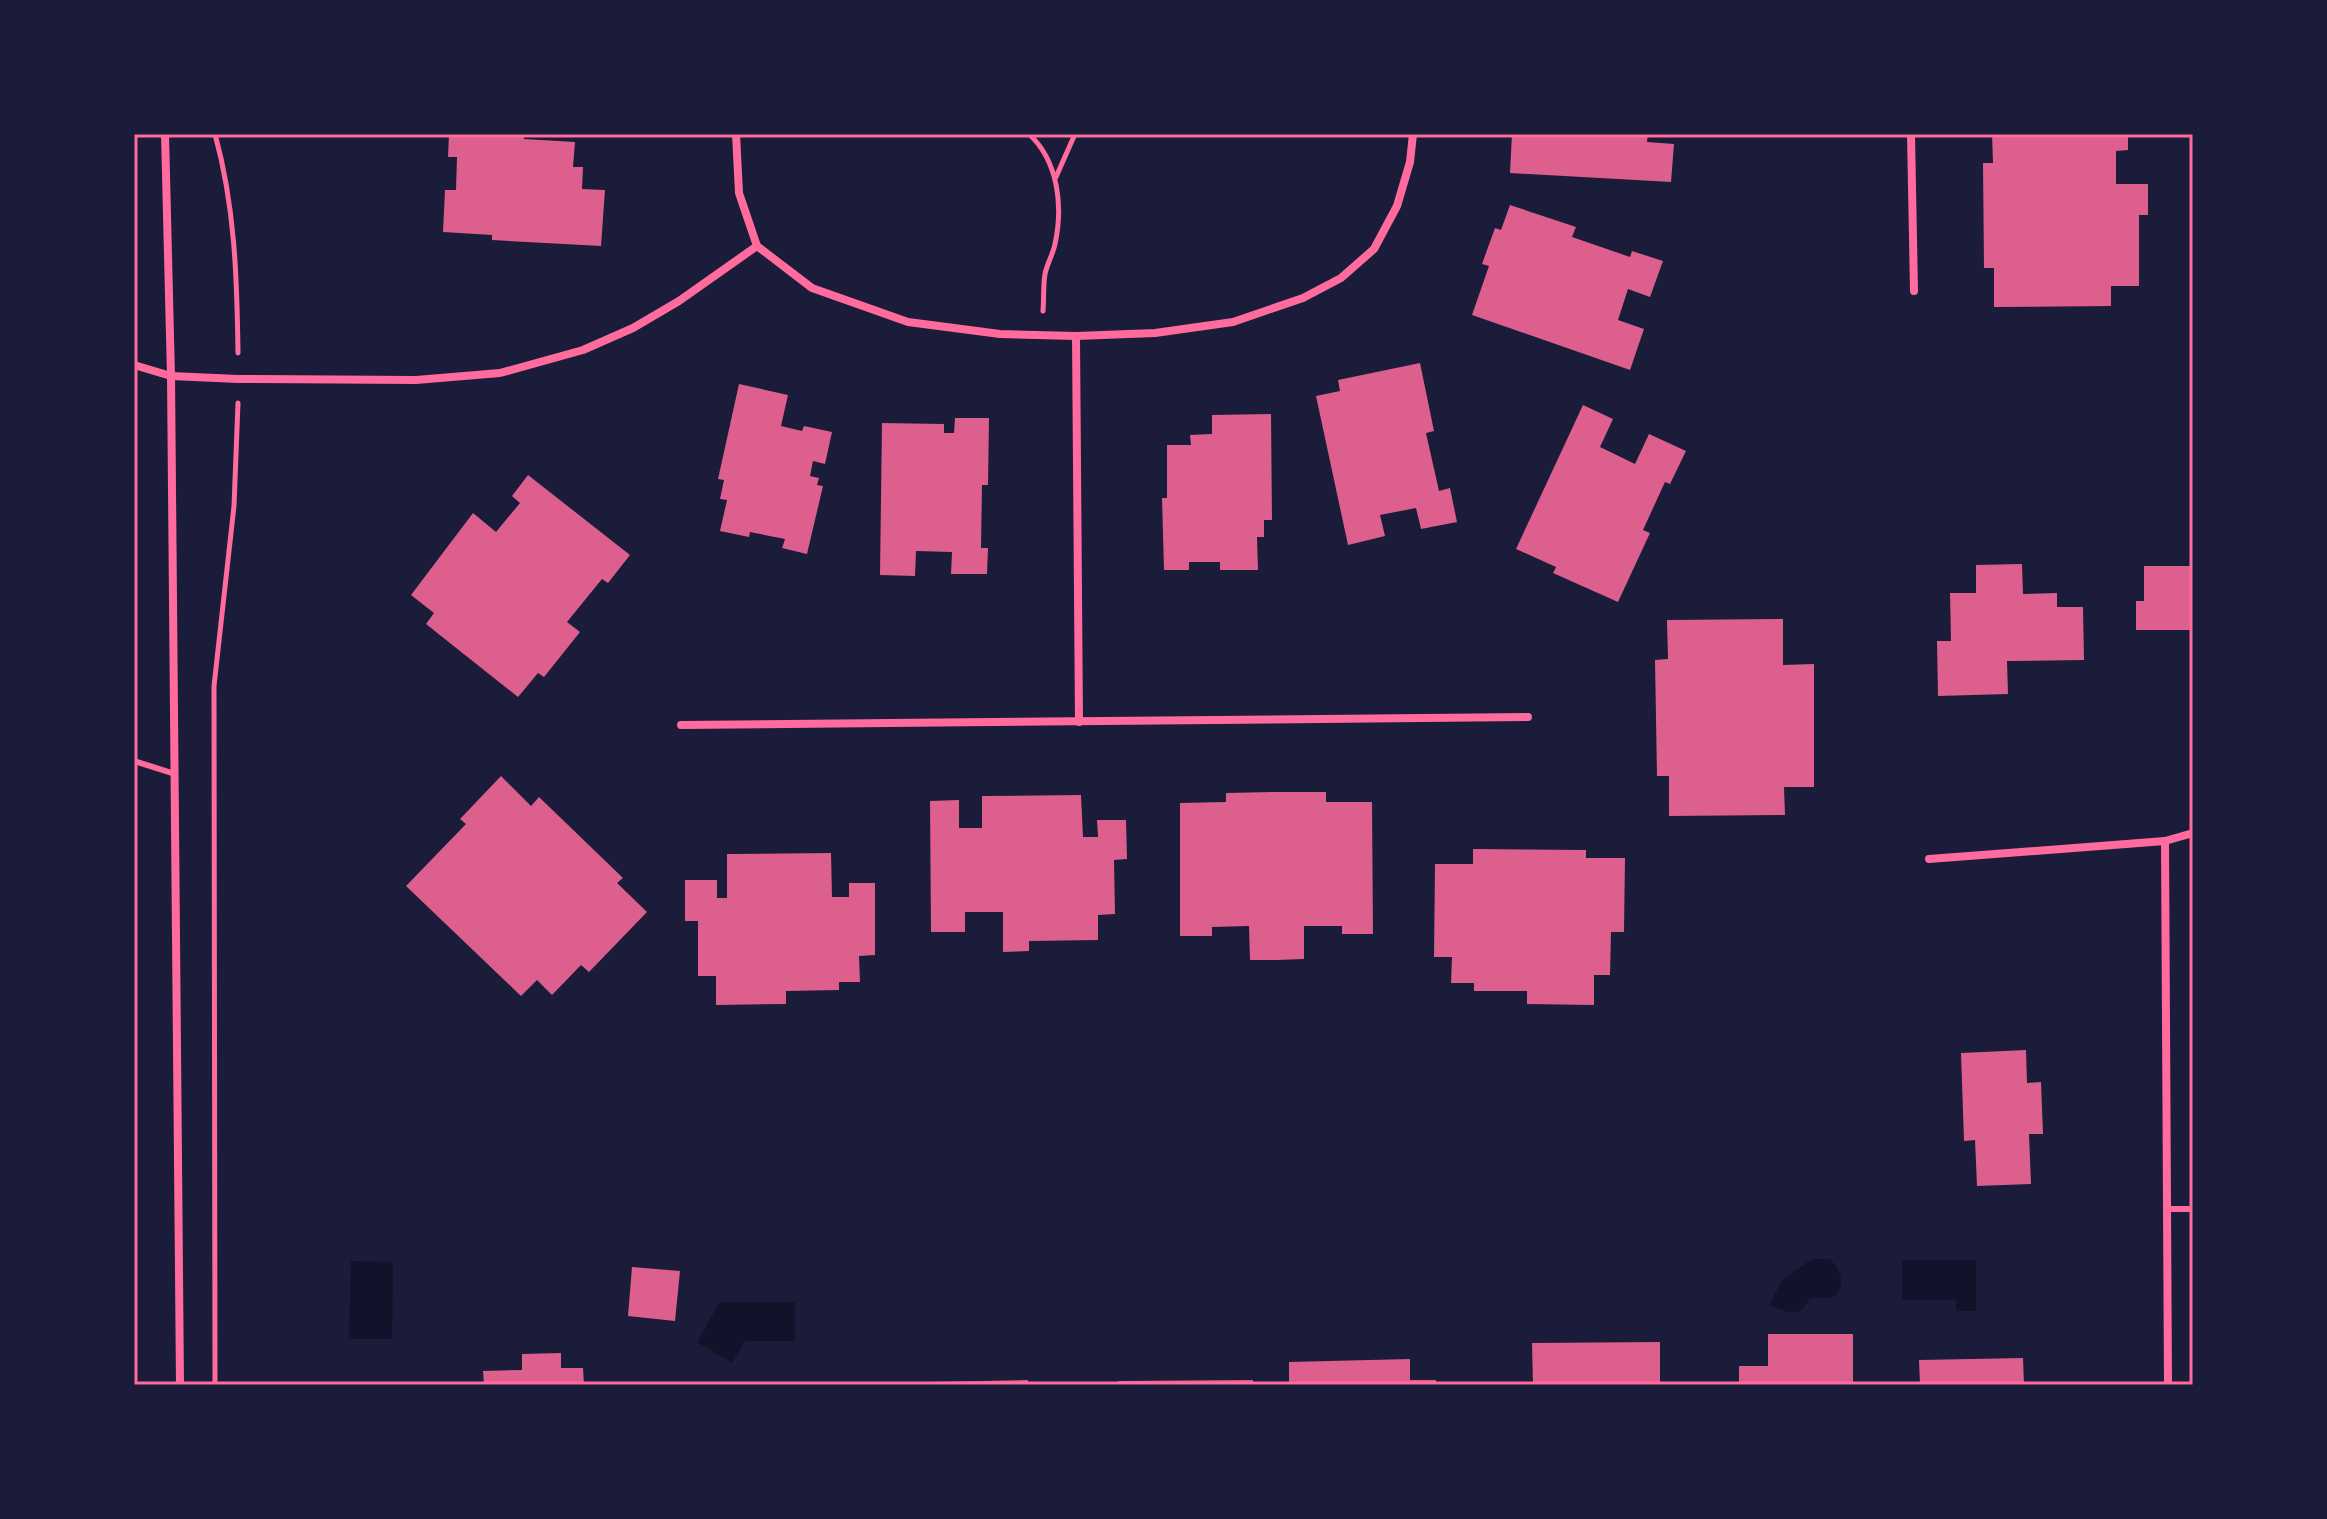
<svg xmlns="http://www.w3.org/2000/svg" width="2327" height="1519" font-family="'Work Sans',sans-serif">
  <rect width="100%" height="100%" fill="#1b1b3a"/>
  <!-- water -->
  <g fill="#12122b">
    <path d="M1812,1259H1830C1841,1272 1844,1278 1838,1294L1829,1298H1810L1801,1311L1791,1313L1769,1305L1783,1279Z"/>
    <polygon points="1902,1260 1976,1260 1976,1311 1956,1311 1956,1300 1902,1300"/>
    <polygon points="351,1261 393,1262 392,1339 349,1339"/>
    <polygon points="720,1302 795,1302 795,1341 745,1341 732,1363 697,1342"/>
  </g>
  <!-- building -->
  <g fill="#dd5f8e">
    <polygon points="449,134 524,134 524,139 575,142 573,167 583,167 582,189 605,190 601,246 492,240 492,235 443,232 445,190 456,190 457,157 448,157"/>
    <polygon points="1512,134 1648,134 1647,142 1674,144 1671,182 1510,173"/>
    <polygon points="1992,134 2128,134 2128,150 2116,151 2116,184 2148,184 2148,215 2139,215 2139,286 2111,286 2111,306 1994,307 1994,268 1984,268 1983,163 1993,163"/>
    <polygon points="1510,205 1576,227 1572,237 1630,257 1632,251 1663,261 1650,297 1628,289 1618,320 1644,329 1630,370 1472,315 1489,266 1482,264 1495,228 1501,230"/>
    <polygon points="1420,363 1434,431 1426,433 1439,491 1450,488 1457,522 1421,529 1416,508 1380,515 1385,536 1348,545 1316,396 1340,391 1338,380"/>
    <polygon points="739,384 788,395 781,426 802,431 804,426 832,432 825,464 813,461 810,476 819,478 817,485 823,486 807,554 782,548 785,539 750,532 749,537 720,531 727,500 720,499 724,480 718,479"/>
    <polygon points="1583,405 1613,419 1600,447 1635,464 1649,434 1686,451 1670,484 1665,482 1643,530 1650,533 1618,602 1553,573 1556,567 1516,549"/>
    <polygon points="1271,414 1272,520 1264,520 1264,537 1257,537 1258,570 1220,570 1220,562 1189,562 1189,570 1164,570 1162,498 1167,498 1167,445 1191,445 1190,435 1212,434 1212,415"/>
    <polygon points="955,418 989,418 988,485 982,485 981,548 988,548 987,574 951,574 952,552 916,551 915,576 880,575 882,423 944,424 944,433 954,433"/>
    <polygon points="528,475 630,555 608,583 602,579 567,622 580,632 544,677 538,673 518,697 426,624 434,613 411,595 473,513 496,532 520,503 512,496"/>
    <polygon points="2022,564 2023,594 2057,593 2057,607 2083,607 2084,660 2007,661 2008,694 1938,696 1937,641 1951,641 1950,593 1976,593 1976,565"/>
    <polygon points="2144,566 2193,566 2193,630 2136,630 2136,601 2144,601"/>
    <polygon points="1783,619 1783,665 1814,664 1814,787 1784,787 1785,815 1669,816 1669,776 1657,776 1655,660 1668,659 1667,620"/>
    <polygon points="501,776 531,806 539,797 623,878 617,883 647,912 589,972 581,965 552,995 537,980 521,996 406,886 466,824 460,819"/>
    <polygon points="1276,792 1326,792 1326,802 1372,802 1373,934 1342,934 1342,926 1304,926 1304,959 1277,960 1250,960 1249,926 1212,927 1212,936 1180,936 1180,803 1226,802 1226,793"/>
    <polygon points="1081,795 1083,837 1098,837 1097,820 1126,820 1127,859 1114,860 1115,914 1098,915 1098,940 1029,941 1029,951 1003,952 1003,912 965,912 965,932 931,932 930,801 959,800 959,828 982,828 982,796"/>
    <polygon points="1473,849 1586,850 1586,858 1625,858 1624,932 1611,932 1610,975 1594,975 1594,1005 1527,1004 1527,991 1474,991 1474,983 1451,983 1452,957 1434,957 1435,864 1473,864"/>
    <polygon points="831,853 832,897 849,897 849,883 875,883 875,955 859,956 860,982 839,982 839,990 786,991 786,1004 716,1005 716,976 698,976 698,921 685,921 685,880 717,880 717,898 727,898 727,854"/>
    <polygon points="2026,1050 2027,1083 2041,1082 2043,1134 2029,1134 2031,1184 1977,1186 1975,1140 1964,1141 1961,1053"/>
    <polygon points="632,1267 680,1271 675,1321 628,1316"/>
    <polygon points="1768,1334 1853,1334 1853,1385 1739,1385 1739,1366 1768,1366"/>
    <polygon points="1660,1342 1660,1385 1533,1385 1532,1343"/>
    <polygon points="561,1353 561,1368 583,1368 584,1385 484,1385 483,1371 522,1370 522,1354"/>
    <polygon points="2023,1358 2024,1385 1920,1385 1919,1360"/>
    <polygon points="1410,1359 1410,1380 1436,1380 1436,1385 1289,1385 1289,1362"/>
    <polygon points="1028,1380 1028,1385 930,1385 930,1382"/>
    <polygon points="1253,1380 1253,1385 1118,1385 1118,1381"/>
  </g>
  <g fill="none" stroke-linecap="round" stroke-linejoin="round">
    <!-- path -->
    <g stroke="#ff6b9d" stroke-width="5">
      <path d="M215,134C235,207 237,278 238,353"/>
      <path d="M1029,134C1059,162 1063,207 1055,244C1053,254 1047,264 1045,274C1043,286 1044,299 1043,311"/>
      <polyline points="1056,177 1075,134"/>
      <polyline points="215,1385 214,686 234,506 238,403"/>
    </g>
    <!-- service -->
    <g stroke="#ff6b9d" stroke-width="6">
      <polyline points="134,761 175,774"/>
      <polyline points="2169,1209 2193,1209"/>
    </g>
    <!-- minor -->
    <g stroke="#ff6b9d" stroke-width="8">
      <polyline points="165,134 171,376 180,1385"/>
      <polyline points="736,134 739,193 757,246 812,288 908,322 1000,334 1076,336 1155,333 1233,322 1303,298 1341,278 1374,249 1397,206 1410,162 1413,134"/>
      <polyline points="1911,134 1914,291"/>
      <polyline points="1076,336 1079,722"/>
      <polyline points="134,365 171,376 238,379 416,380 500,373 583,350 633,328 679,301 757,246"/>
      <polyline points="681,725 1528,717"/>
      <polyline points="2165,841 2168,1385"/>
      <polyline points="1929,859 2165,841 2193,833"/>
    </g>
  </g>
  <!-- border -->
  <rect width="2327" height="1519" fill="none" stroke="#1b1b3a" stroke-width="272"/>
  <rect x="136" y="136" width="2055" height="1247" fill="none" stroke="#ff6b9d" stroke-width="3"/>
</svg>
